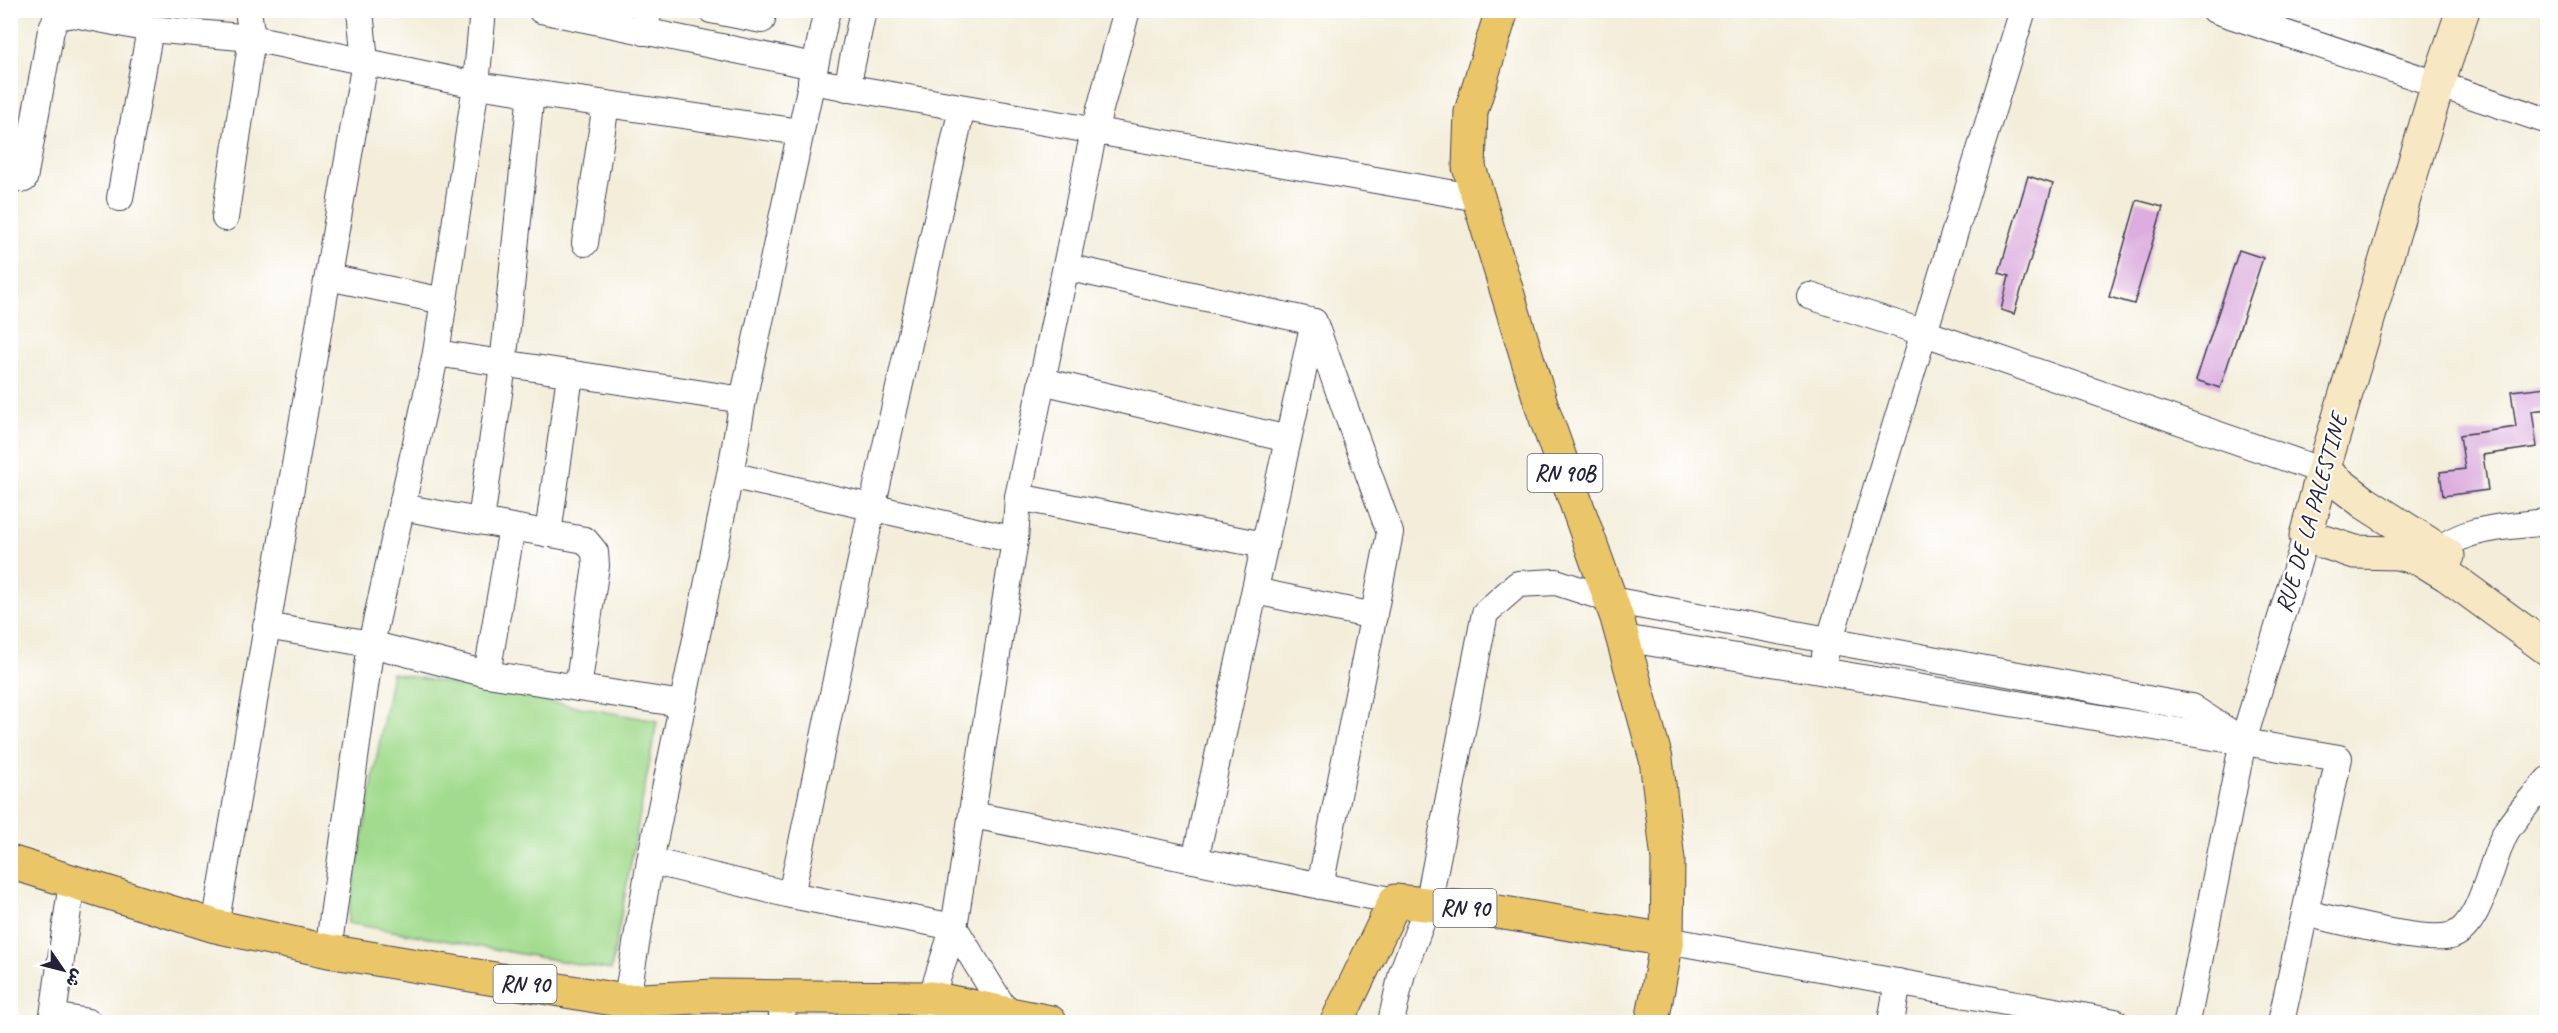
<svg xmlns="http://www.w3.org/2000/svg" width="2558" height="1033" font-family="Caveat,'Playpen Sans Arabic',sans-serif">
  <rect width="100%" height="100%" fill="#fff"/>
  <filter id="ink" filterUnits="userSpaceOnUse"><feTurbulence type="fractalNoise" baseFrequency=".0167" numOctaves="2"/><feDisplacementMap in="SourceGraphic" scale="12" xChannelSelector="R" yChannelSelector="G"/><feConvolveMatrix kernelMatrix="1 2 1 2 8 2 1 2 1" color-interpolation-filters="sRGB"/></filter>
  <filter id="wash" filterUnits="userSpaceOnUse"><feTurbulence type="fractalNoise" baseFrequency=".008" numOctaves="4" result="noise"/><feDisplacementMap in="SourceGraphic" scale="24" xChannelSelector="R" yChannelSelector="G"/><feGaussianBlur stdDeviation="1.35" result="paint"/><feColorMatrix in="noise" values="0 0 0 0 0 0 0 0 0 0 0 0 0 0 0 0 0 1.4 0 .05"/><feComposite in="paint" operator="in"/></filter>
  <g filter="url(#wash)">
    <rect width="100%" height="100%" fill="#f3edd9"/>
    <!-- green -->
    <polygon fill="#a2db8d" stroke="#627e64" stroke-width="1.5" points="392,673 657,721 611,970 347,923"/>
    <g id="blocks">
      <!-- building -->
      <g fill="#dcadde">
        <polygon points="2028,176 2053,184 2014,314 2001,310 2009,276 1999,273"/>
        <polygon points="2137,200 2163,207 2134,304 2109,297"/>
        <polygon points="2239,250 2263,258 2220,388 2196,380"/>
        <polygon points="2547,387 2547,409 2532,411 2537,447 2483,455 2488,490 2443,496 2440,472 2465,469 2460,435 2516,427 2511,391"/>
      </g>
    </g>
  </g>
  <g filter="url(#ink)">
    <use href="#blocks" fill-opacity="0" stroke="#414053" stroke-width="1.5"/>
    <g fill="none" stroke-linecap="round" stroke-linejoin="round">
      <!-- street casing -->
      <g stroke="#414053" stroke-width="28">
        <g id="street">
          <polyline points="483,10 476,85 800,132"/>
          <polyline points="541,10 814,66"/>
          <polyline points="711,10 762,20"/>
          <polyline points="2215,10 2548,121"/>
          <polyline points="644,32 649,10"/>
          <polyline points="811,81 1478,198"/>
          <polyline points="847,88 863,10"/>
          <polyline points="24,179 51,30 57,17 74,14 150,29 252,38 476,85 436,353 371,644 328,951"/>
          <polyline points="120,198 150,29"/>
          <polyline points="225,218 252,38 248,10"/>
          <polyline points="585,243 606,104"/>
          <polyline points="1066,267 1314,322 1195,860"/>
          <polyline points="328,277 444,301"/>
          <polyline points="1810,296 1922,332 2323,471"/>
          <polyline points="1314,322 1390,533 1320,886"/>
          <polyline points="436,353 743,400"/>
          <polyline points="1042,381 1288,439"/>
          <polyline points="730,475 1015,540"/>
          <polyline points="1018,497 1264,545"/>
          <polyline points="401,507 585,540 595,552 596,566 578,688"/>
          <polyline points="481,521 503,365 531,93"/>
          <polyline points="548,534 570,375"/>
          <path d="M2427,562C2455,526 2506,527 2548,522"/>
          <polyline points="1255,591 1374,616"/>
          <polyline points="266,626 371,644 487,674 683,704"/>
          <polyline points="1623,638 2339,758 2281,1022"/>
          <polyline points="1825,655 2023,10"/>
          <polyline points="487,674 512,527"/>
          <polyline points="973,815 1395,901"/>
          <polyline points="650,861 791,895 954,927 1008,1015"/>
          <polyline points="791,895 872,508 962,108"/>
          <path d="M2305,913C2338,920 2420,943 2450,936C2482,929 2491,856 2507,830C2519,812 2534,796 2548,780"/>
          <polyline points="215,926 365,62 360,10"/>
          <polyline points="1667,940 2115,1022"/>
          <polyline points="53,1016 88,1022"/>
          <polyline points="52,1022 72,882"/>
          <polyline points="623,1022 650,861 730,475 743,400 827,10"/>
          <polyline points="781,1022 785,997"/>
          <polyline points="926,1022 931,998 954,927 1015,540 1018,497 1094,131 1127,10"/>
          <polyline points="1391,1022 1402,973 1428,905 1485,613 1518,584 1556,582 1611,600 2191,707 2243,741"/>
          <polyline points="1891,1022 1898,982"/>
          <polyline points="2187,1022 2243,741 2306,536"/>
        </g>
      </g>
      <!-- secondary casing -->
      <g stroke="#414053" stroke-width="35">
        <g id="secondary">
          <polyline points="2463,10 2438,84 2323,471 2306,536 2355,552 2397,553 2421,559 2447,575 2548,649"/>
          <polyline points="2323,471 2365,503 2448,556"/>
        </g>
      </g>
      <!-- primary casing -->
      <g stroke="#414053" stroke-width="35">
        <g id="primary">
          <polyline points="1502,10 1471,112 1469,167 1543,410 1617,618 1656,759 1668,860 1667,940 1652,1022"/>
          <polyline points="10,862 215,926 328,951 625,1001 713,996 931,998 1050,1022"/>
          <polyline points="1337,1022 1395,901 1486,910 1667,940"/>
        </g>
      </g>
      <!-- street -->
      <use href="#street" stroke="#fff" stroke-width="26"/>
      <!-- secondary -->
      <use href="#secondary" stroke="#f7e8c3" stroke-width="33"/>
      <!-- primary -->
      <use href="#primary" stroke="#eac669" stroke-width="33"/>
    </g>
  </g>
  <g text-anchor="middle" stroke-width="4.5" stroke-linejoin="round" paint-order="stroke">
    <!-- shield labels -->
    <g fill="#fff" stroke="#646476" stroke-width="1.5">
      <rect x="1527.5" y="454" width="75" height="38" rx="4.5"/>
      <rect x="1433.5" y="889" width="63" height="38" rx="4.5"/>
      <rect x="493.5" y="965" width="63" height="38" rx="4.5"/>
    </g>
    <g font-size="22" font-weight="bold" fill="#22223b">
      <text x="1565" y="481">RN 90B</text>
      <text x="1465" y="916">RN 90</text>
      <text x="525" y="992">RN 90</text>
    </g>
    <!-- street labels -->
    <g font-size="24" fill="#22223b" stroke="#fff">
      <text transform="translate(2311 513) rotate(-74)" y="8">RUE DE LA PALESTINE</text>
    </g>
  </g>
  <!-- margin -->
  <rect width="2558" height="1033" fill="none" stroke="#fff" stroke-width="36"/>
  <!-- north arrow -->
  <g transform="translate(63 970) rotate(125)" stroke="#ffffff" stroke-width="4.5" paint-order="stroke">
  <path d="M0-4.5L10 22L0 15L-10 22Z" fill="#22223b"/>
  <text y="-9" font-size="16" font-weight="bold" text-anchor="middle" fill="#22223b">ش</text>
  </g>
</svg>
